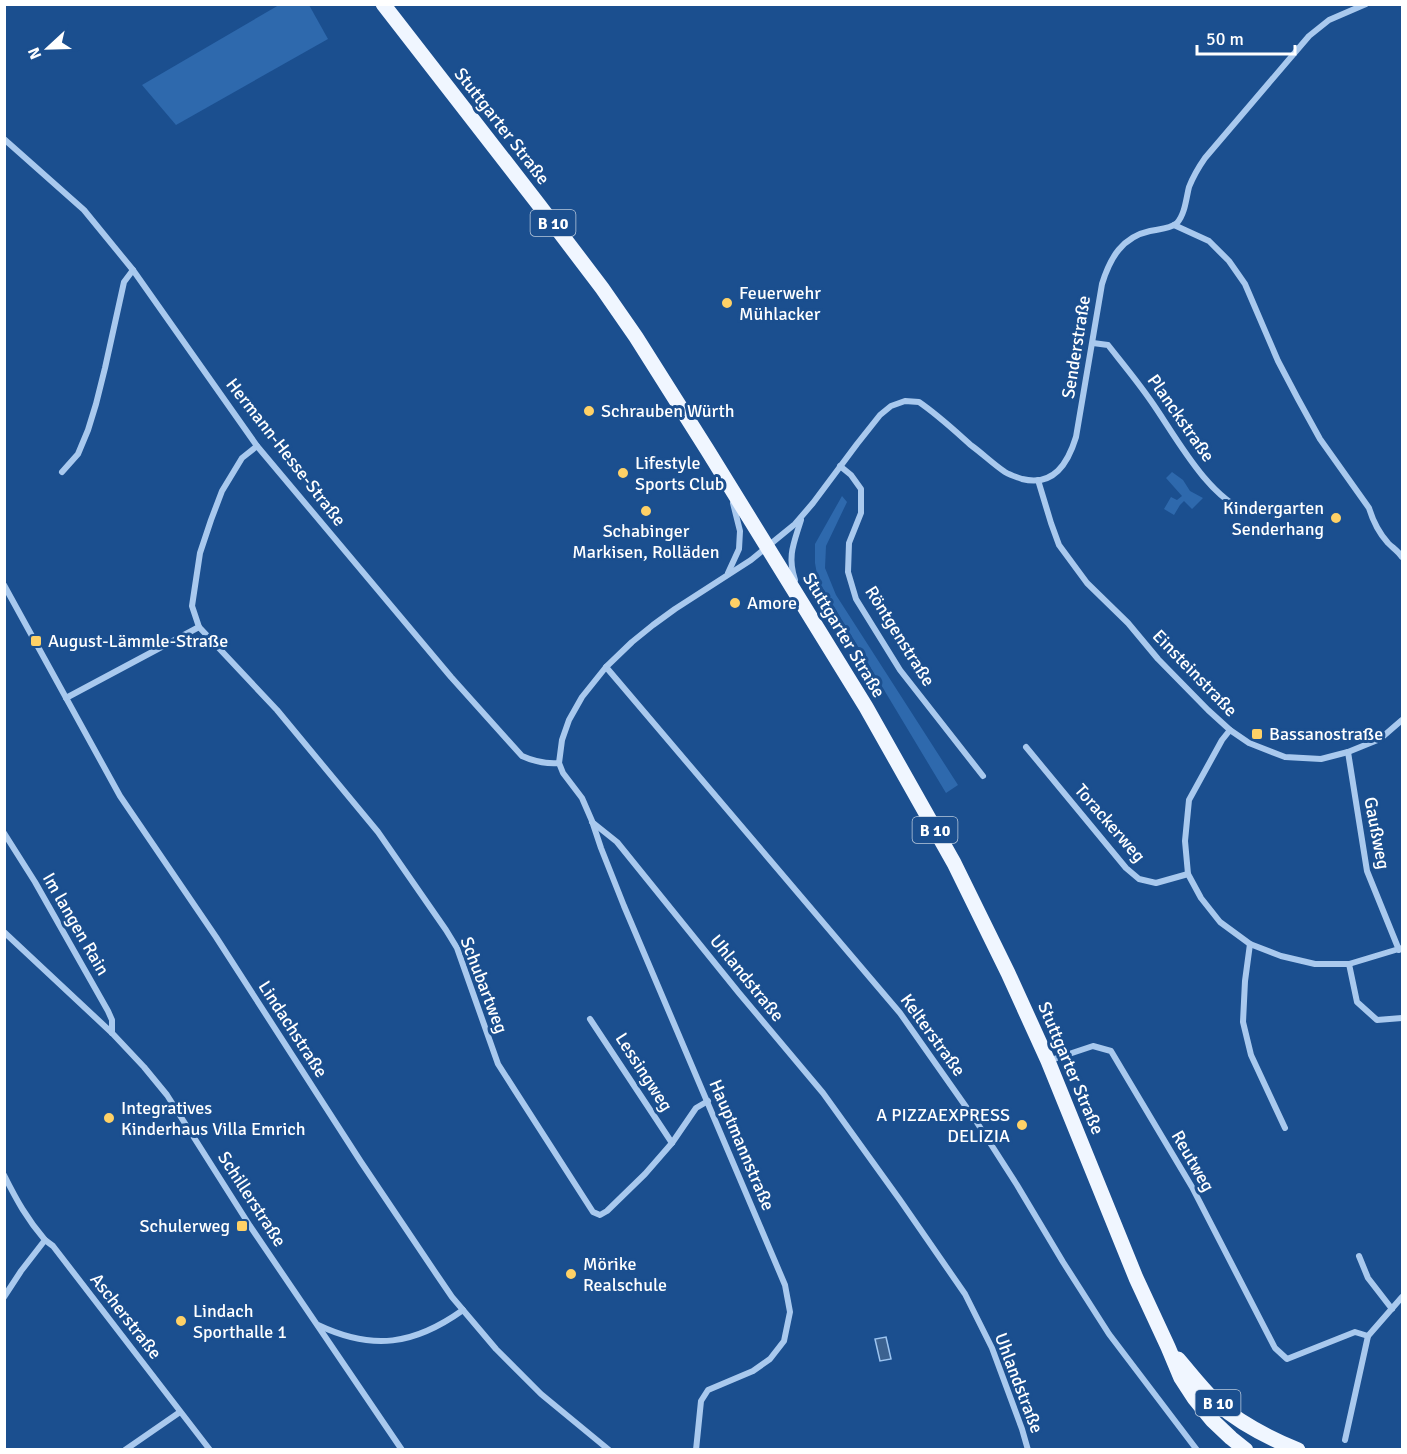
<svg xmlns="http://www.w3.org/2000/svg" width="1407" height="1454" font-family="Signika,sans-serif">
  <rect width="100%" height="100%" fill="#1b4f8f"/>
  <!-- green -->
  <g fill="#2e69ad">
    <polygon points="279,5 309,5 328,39 176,125 142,85"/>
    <polygon points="1172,472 1183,480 1190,491 1203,498 1192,509 1184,501 1180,505 1174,515 1164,509 1171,497 1177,500 1182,496 1166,478"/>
    <polygon points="842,496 847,502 826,546 825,568 836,595 958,785 946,793 818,580 815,563 815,544"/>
  </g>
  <!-- water -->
  <polygon fill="#3c6290" stroke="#9cc4f0" stroke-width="1.5" points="886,1337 891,1359 880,1361 875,1339"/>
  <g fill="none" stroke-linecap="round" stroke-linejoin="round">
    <!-- street -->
    <g stroke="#a9c9ee" stroke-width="6">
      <path d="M4,139L84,210L133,270L257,446L451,677L522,756C535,762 545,764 559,763"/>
      <path d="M1174,225L1209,241L1229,261L1245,284L1278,361L1298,399L1320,439L1369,508C1373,521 1379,533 1388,543C1393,548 1398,551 1402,557"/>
      <path d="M1093,343L1108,345C1123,364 1138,382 1151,401C1175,435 1207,497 1248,512"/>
      <polyline points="840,466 851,475 861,489 861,513 849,543 848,572 856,599 900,670 983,776"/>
      <polyline points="62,472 78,454 88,430 96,404 105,368 124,282 133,270"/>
      <polyline points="1038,480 1051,523 1059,545 1087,583 1128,623 1158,659 1208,710 1230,730 1249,743 1285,757 1321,759 1348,752 1380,739 1402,720"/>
      <polyline points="728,573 739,549 740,531 733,503"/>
      <path d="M795,580C787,556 794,543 801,520"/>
      <polyline points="4,585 120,796 216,937 361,1162 437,1275 452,1297 496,1349 541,1394 609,1450"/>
      <polyline points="199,627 277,710 378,832 446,930 457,948 498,1064 593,1212 600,1215 607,1211 645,1174 672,1143 696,1108 708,1101"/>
      <polyline points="606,667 900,1013 976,1121 1017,1185 1063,1262 1109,1334 1197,1450"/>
      <polyline points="66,698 199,627 192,606 200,553 211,520 222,491 242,458 257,446"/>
      <polyline points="1230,730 1222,740 1189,800 1185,841 1188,874 1201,898 1220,922 1250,944 1281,956 1315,964 1349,964 1402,948"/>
      <polyline points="1026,747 1126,868 1139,879 1156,883 1188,874"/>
      <polyline points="1348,752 1367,871 1399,950"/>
      <polyline points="592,822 617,842 739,993 823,1093 900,1200 965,1294 992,1348 1022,1429 1028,1450"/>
      <polyline points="4,833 35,882 108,1011 112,1020 112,1033"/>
      <polyline points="4,932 112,1033 144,1067 167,1095 250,1226 402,1450"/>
      <polyline points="1250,944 1245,981 1243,1022 1251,1055 1285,1128"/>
      <polyline points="1349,964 1357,1002 1377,1020 1402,1018"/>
      <polyline points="590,1019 672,1143"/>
      <polyline points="1048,1061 1093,1046 1111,1051 1192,1187 1275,1348 1287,1359 1355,1332 1368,1336"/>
      <path d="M4,1175C17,1201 27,1219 45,1240L21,1271L4,1297"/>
      <polyline points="45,1240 53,1246 210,1450"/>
      <polyline points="1359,1256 1368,1278 1392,1309"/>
      <path d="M318,1325C373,1351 414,1345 463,1310"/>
      <polyline points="1345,1440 1368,1336 1402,1297"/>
      <polyline points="125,1450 180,1412"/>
      <path d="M696,1450L701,1401L708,1390L753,1371L770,1359L784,1341L790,1312L785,1285L624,906L601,848L592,821L582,798L563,773L559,763L562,740L569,720L582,697L606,667L632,642L653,625L675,609L751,560L795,524L813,503L857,444L880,415L891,406L905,401L919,402C938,415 955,431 972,446C983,454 993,464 1005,472C1010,475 1016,477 1022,479C1054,487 1068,463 1076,437L1102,284C1110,258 1122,237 1150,231C1159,229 1170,229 1177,223C1185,214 1186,199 1189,187C1193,177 1198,168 1205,158L1309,36L1329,20L1366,4"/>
    </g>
    <!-- primary -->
    <g stroke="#f0f6ff" stroke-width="15">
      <polyline points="383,4 539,205 602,288 636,337 708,451 866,707 954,863 1008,973 1048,1061 1136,1278 1168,1347 1181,1378 1194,1398 1212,1420 1231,1438 1246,1450"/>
      <path d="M1178,1359C1191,1374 1203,1390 1218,1404C1241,1424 1269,1438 1298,1450"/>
    </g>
  </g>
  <!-- markers -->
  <g fill="#ffd166" stroke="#1b4f8f" stroke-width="2">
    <circle cx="727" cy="303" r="6"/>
    <circle cx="589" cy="411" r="6"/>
    <circle cx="623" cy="473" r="6"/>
    <circle cx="646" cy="511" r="6"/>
    <circle cx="1336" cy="518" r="6"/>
    <circle cx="735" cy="603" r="6"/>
    <rect x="30" y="635" width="12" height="12" rx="3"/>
    <rect x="1251" y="728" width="12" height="12" rx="3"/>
    <circle cx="109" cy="1118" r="6"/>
    <circle cx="1022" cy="1125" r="6"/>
    <rect x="236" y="1220" width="12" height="12" rx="3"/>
    <circle cx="571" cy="1274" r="6"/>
    <circle cx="181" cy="1321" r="6"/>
  </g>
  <g text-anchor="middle" stroke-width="6" stroke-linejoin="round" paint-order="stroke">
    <!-- shield labels -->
    <g fill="#1b4f8f" stroke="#bbcadd" stroke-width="1.5">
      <rect x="530.5" y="210" width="45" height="26" rx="4.5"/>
      <rect x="912.5" y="817" width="45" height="26" rx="4.5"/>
      <rect x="1195.5" y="1390" width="45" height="26" rx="4.5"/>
    </g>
    <g font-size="16" font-weight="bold" fill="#fff">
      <text x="553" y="229">B 10</text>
      <text x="935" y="836">B 10</text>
      <text x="1218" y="1409">B 10</text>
    </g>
    <!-- street labels -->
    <g font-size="18" fill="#fff" stroke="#1b4f8f">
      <text transform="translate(502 126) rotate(52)" y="6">Stuttgarter Straße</text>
      <text transform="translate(1076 347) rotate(-81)" y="6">Senderstraße</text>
      <text transform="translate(1181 418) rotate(55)" y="6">Planckstraße</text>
      <text transform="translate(286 452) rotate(52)" y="6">Hermann-Hesse-Straße</text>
      <text transform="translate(844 635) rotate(59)" y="6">Stuttgarter Straße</text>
      <text transform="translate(900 636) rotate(58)" y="6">Röntgenstraße</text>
      <text transform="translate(1195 673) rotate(46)" y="6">Einsteinstraße</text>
      <text transform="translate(1110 823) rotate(49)" y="6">Torackerweg</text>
      <text transform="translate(1377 833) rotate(79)" y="6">Gaußweg</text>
      <text transform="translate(76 924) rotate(60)" y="6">Im langen Rain</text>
      <text transform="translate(747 978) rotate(51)" y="6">Uhlandstraße</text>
      <text transform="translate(484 985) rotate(69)" y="6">Schubartweg</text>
      <text transform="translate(293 1029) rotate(57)" y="6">Lindachstraße</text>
      <text transform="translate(933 1035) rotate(54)" y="6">Kelterstraße</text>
      <text transform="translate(1071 1068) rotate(67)" y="6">Stuttgarter Straße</text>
      <text transform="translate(644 1072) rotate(57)" y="6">Lessingweg</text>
      <text transform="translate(742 1145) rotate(67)" y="6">Hauptmannstraße</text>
      <text transform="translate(1193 1161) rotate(60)" y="6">Reutweg</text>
      <text transform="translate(252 1199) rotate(57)" y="6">Schillerstraße</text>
      <text transform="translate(126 1316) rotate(52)" y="6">Ascherstraße</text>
      <text transform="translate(1019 1383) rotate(69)" y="6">Uhlandstraße</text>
    </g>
    <!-- poi labels -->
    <g font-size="18" fill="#fff" stroke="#1b4f8f" text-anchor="start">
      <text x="739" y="299">Feuerwehr<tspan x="739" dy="21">Mühlacker</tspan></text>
      <text x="601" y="417">Schrauben Würth</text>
      <text x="635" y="469">Lifestyle<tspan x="635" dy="21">Sports Club</tspan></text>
      <text x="1324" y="514" text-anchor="end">Kindergarten<tspan x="1324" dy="21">Senderhang</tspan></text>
      <text x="646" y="537" text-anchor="middle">Schabinger<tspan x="646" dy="21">Markisen, Rolläden</tspan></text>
      <text x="747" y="609">Amore</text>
      <text x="48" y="647">August-Lämmle-Straße</text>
      <text x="1269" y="740">Bassanostraße</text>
      <text x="121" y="1114">Integratives<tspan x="121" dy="21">Kinderhaus Villa Emrich</tspan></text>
      <text x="1010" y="1121" text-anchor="end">A PIZZAEXPRESS<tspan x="1010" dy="21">DELIZIA</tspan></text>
      <text x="230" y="1232" text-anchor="end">Schulerweg</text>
      <text x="583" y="1270">Mörike<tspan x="583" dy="21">Realschule</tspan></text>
      <text x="193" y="1317">Lindach<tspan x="193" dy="21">Sporthalle 1</tspan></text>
    </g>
  </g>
  <!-- border -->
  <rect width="1407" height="1454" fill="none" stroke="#ffffff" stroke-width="12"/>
  <!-- north arrow -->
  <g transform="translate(48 48) rotate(248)" stroke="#1b4f8f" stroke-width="4.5" paint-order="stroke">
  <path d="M0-4.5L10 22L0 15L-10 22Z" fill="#ffffff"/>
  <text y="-9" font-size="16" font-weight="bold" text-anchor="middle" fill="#ffffff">N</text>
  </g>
  <!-- scale -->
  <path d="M1197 45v9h98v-9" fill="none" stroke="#ffffff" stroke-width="3"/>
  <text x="1206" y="45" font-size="18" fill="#ffffff" stroke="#1b4f8f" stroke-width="4.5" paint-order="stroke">50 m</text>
</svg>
